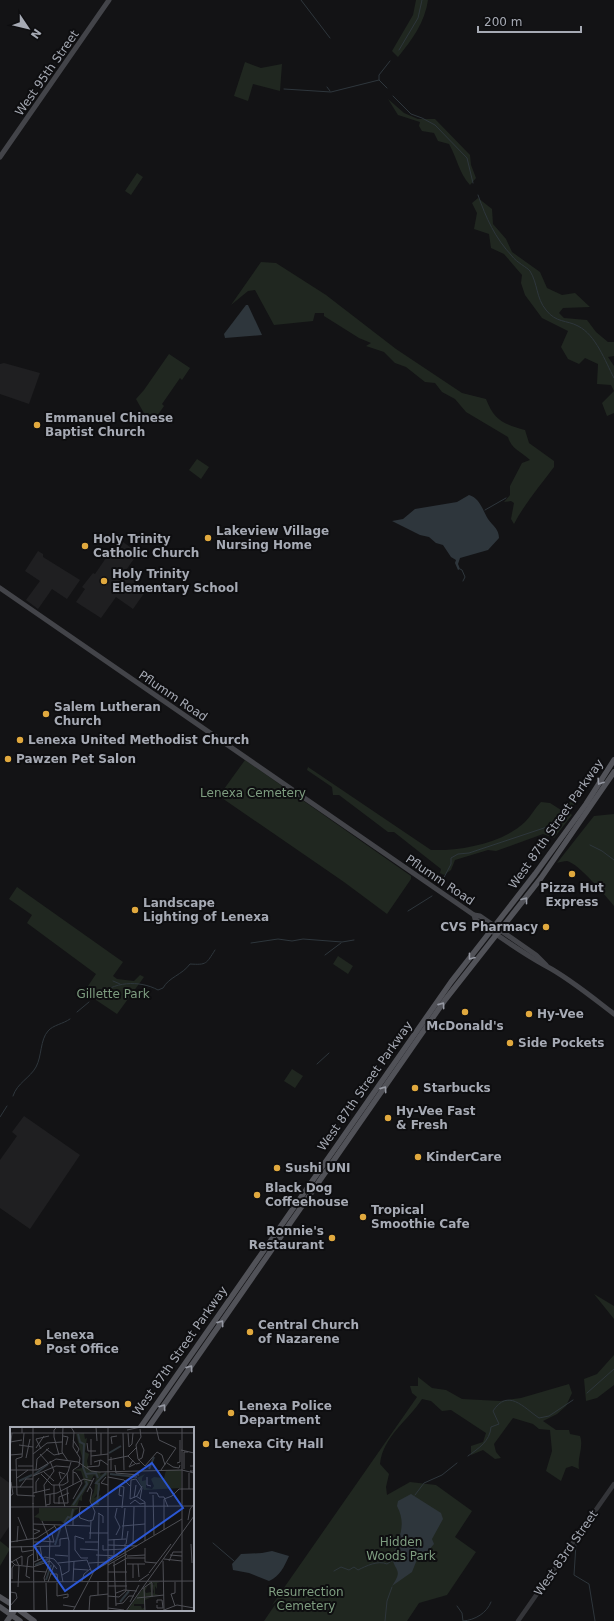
<svg xmlns="http://www.w3.org/2000/svg" width="614" height="1621" font-family="'DejaVu Sans',sans-serif">
  <rect width="100%" height="100%" fill="#131315"/>
  <!-- built -->
  <g fill="#1f1f21">
    <polygon points="4,363 40,373 29,404 0,394 0,364"/>
    <polygon points="119,539 138,553 124,573 147,589 133,609 116,597 101,618 76,602 85,589 82,587 93,573 95,574"/>
    <polygon points="38,551 43,554 43,557 80,580 67,599 52,589 38,609 26,600 40,581 25,571"/>
    <polygon points="24,1116 80,1155 30,1229 0,1208 0,1160 17,1136 12,1132"/>
    <polygon points="0,1476 11,1484 11,1524 0,1540"/>
  </g>
  <!-- green -->
  <g fill="#202720">
    <path d="M416,0H428C425,22 412,40 398,57L392,51L413,15Z"/>
    <polygon points="245,62 261,68 282,64 280,91 253,84 248,101 234,96"/>
    <path d="M388,99L404,113L418,119H435L470,155L471,165L476,178L470,185C458,171 458,160 449,144L438,141L434,133L422,131L419,126L420,122L398,115Z"/>
    <polygon points="137,173 143,177 131,195 125,191"/>
    <polygon points="478,198 492,209 493,224 506,239 512,252 540,272 547,288 562,295 575,293 590,307 563,308 559,313 564,318 587,320 596,332 608,342 614,342 614,356 608,357 614,366 614,413 607,416 602,403 614,391 611,385 597,384 598,364 585,358 579,364 568,359 561,347 568,331 542,318 525,295 521,283 522,275 504,254 491,248 489,234 474,229 477,213 472,203"/>
    <path d="M261,262L276,263L326,295L396,349L462,393L486,399C494,420 503,424 525,430L529,443L554,461V467C540,486 525,503 514,524L511,519L514,503L511,501L504,502L510,495V486L522,463L530,460C522,452 511,449 508,437L466,412L455,399L442,392L435,383L425,382L406,367L395,363L384,352L366,346L371,343L359,338L324,316V313H315L313,321L274,325L255,290L248,291L231,305Z"/>
    <polygon points="169,354 190,368 182,380 180,378 162,404 164,406 155,419 150,420 145,415 136,399 144,390"/>
    <polygon points="197,459 209,467 201,479 189,470"/>
    <polygon points="245,760 411,876 411,879 387,914 344,882 219,796"/>
    <path d="M308,767L431,850C461,851 503,843 525,822C531,816 535,808 541,802L550,803L561,810L572,800L575,803L569,812L572,815L554,838L543,834L496,851L488,850L455,860L451,870L444,875L440,873L441,869L394,832H388L339,795H333L332,787L307,770Z"/>
    <path d="M614,814V906C607,897 578,863 567,861C564,861 560,862 557,863L594,816Z"/>
    <polygon points="17,887 123,962 113,976 117,979 134,981 140,975 144,977 117,1014 84,992 96,974 27,923 32,915 9,899"/>
    <polygon points="338,956 353,966 348,974 333,964"/>
    <polygon points="292,1069 303,1076 295,1088 284,1081"/>
    <polygon points="594,1294 614,1306 614,1319"/>
    <polygon points="614,1355 614,1385 597,1398 586,1401 584,1379 597,1374"/>
    <path d="M418,1377L432,1388L446,1390L462,1399L500,1401L521,1398L569,1384L572,1393L566,1406L557,1414L543,1421L556,1430H569L570,1434L580,1436C584,1447 577,1457 579,1469L572,1466L566,1468L561,1481L546,1471L552,1451L550,1430L539,1429L533,1424L513,1418L494,1444L496,1452L501,1458L495,1459L483,1450L471,1455V1446L483,1442L486,1433L451,1410L442,1411L431,1401L422,1399C408,1421 383,1436 380,1464L389,1474L386,1487L387,1495L410,1482L436,1485L472,1511L455,1537L476,1552L447,1595L419,1603L407,1621H264L279,1599L272,1605L417,1397L412,1393L410,1386H418Z"/>
    <polygon points="0,1541 10,1549 0,1566"/>
  </g>
  <!-- water -->
  <g fill="#2e363c">
    <polygon points="246,305 248,305 262,335 225,338 224,334"/>
    <path d="M469,495C480,498 483,511 488,519C493,526 499,529 499,538L488,550L460,558L458,564L460,569L458,570L455,563L456,560L451,557L443,545L436,543L429,537L420,535L392,521L403,519L415,509L457,502Z"/>
    <path d="M411,1494L441,1513L443,1519L432,1539L434,1544L428,1551L422,1553L418,1557L412,1572L392,1586C404,1569 394,1571 392,1557C399,1538 407,1525 397,1506L398,1501Z"/>
    <path d="M272,1551L289,1556C284,1567 280,1576 269,1581L249,1573L233,1570L232,1564L241,1554L262,1553Z"/>
  </g>
  <g fill="none" stroke-linecap="round" stroke-linejoin="round">
    <!-- stream -->
    <g stroke="#2e363c" stroke-width="1">
      <polyline points="301,0 330,38"/>
      <polyline points="399,50 418,18 422,0"/>
      <polyline points="327,87 330,91"/>
      <polyline points="387,88 379,80 379,75 390,61"/>
      <polyline points="284,89 331,92 379,80"/>
      <polyline points="393,96 411,114 422,118 435,125 467,158 473,183"/>
      <path d="M478,195C486,218 495,238 512,256C516,262 528,268 530,271C538,284 536,298 546,310C556,323 567,320 578,326C596,335 605,361 614,378"/>
      <polyline points="485,510 506,498"/>
      <polyline points="460,569 462,570 465,577 463,581"/>
      <polyline points="590,845 602,851 614,860"/>
      <polyline points="440,885 451,864 451,858 458,854 469,853 550,826"/>
      <polyline points="408,911 432,896"/>
      <polyline points="251,943 278,939 292,941 303,939 342,942 354,940"/>
      <polyline points="325,955 341,943"/>
      <polyline points="113,981 120,984"/>
      <path d="M98,997C112,981 140,980 158,990L163,988C169,977 182,975 190,964C207,965 206,964 215,950"/>
      <polyline points="77,1012 89,1002"/>
      <polyline points="317,1064 329,1053"/>
      <path d="M13,1096C17,1083 30,1078 36,1067C42,1056 40,1040 48,1031C53,1025 63,1024 70,1019"/>
      <polyline points="0,1117 7,1106"/>
      <polyline points="587,1393 614,1369"/>
      <path d="M468,1456C479,1448 490,1441 491,1427L499,1424L493,1411C508,1388 523,1407 539,1418L549,1416L573,1400"/>
      <polyline points="415,1495 424,1483 442,1475 457,1463"/>
      <polyline points="213,1543 234,1561"/>
      <polyline points="576,1544 574,1575 589,1584 595,1621"/>
      <path d="M334,1571L341,1567L349,1570L354,1567L358,1570C366,1566 378,1560 387,1564L393,1560"/>
      <path d="M457,1606L462,1613L463,1621C475,1620 487,1613 491,1602"/>
      <polyline points="385,1621 387,1601 392,1587"/>
    </g>
    <!-- tertiary -->
    <polyline stroke="#343539" stroke-width="4.5" points="518,1621 614,1484"/>
    <!-- secondary -->
    <g stroke="#434449" stroke-width="5">
      <polyline points="0,157 109,0"/>
      <path d="M0,588L474,915L475,919C498,936 521,952 546,966C569,978 593,998 614,1014"/>
      <polyline points="474,915 480,916 536,955 546,965"/>
    </g>
    <!-- primary -->
    <g stroke="#515258" stroke-width="5.5">
      <polyline points="140,1428 451,982 535,874 586,804 614,760"/>
      <polyline points="148,1428 445,1000 541,878 614,772"/>
      <polyline points="0,1597 11,1604"/>
      <polyline points="0,1607 20,1621"/>
      <polyline points="19,1610 34,1621"/>
      <polyline points="7,1621 15,1610"/>
    </g>
  </g>
  <!-- one-way arrows -->
  <defs><path id="oneway-chevron" d="M-2-3.5L2.5 0L-2 3.5" fill="none" stroke-width="1.6" stroke-linecap="round" stroke-linejoin="round"/></defs>
  <g stroke="#9598a2">
    <use href="#oneway-chevron" transform="translate(600 782) rotate(123)"/>
    <use href="#oneway-chevron" transform="translate(525 900) rotate(-52)"/>
    <use href="#oneway-chevron" transform="translate(471 957) rotate(128)"/>
    <use href="#oneway-chevron" transform="translate(442 1005) rotate(-55)"/>
    <use href="#oneway-chevron" transform="translate(384 1089) rotate(-55)"/>
    <use href="#oneway-chevron" transform="translate(221 1323) rotate(-55)"/>
    <use href="#oneway-chevron" transform="translate(190 1368) rotate(-55)"/>
    <use href="#oneway-chevron" transform="translate(163 1407) rotate(-55)"/>
  </g>
  <!-- markers -->
  <g fill="#e1a93e" stroke="#0e0e10" stroke-width="1.5">
    <circle cx="37" cy="425" r="4"/>
    <circle cx="208" cy="538" r="4"/>
    <circle cx="85" cy="546" r="4"/>
    <circle cx="104" cy="581" r="4"/>
    <circle cx="46" cy="714" r="4"/>
    <circle cx="20" cy="740" r="4"/>
    <circle cx="8" cy="759" r="4"/>
    <circle cx="572" cy="874" r="4"/>
    <circle cx="135" cy="910" r="4"/>
    <circle cx="546" cy="927" r="4"/>
    <circle cx="465" cy="1012" r="4"/>
    <circle cx="529" cy="1014" r="4"/>
    <circle cx="510" cy="1043" r="4"/>
    <circle cx="415" cy="1088" r="4"/>
    <circle cx="388" cy="1118" r="4"/>
    <circle cx="418" cy="1157" r="4"/>
    <circle cx="277" cy="1168" r="4"/>
    <circle cx="257" cy="1195" r="4"/>
    <circle cx="363" cy="1217" r="4"/>
    <circle cx="332" cy="1238" r="4"/>
    <circle cx="250" cy="1332" r="4"/>
    <circle cx="38" cy="1342" r="4"/>
    <circle cx="128" cy="1404" r="4"/>
    <circle cx="231" cy="1413" r="4"/>
    <circle cx="206" cy="1444" r="4"/>
  </g>
  <g text-anchor="middle" stroke-width="4" stroke-linejoin="round" paint-order="stroke">
    <!-- street labels -->
    <g font-size="12" fill="#a6aab4" stroke="#0e0e10">
      <text transform="translate(47 73) rotate(-55)" y="4">West 95th Street</text>
      <text transform="translate(173 696) rotate(34)" y="4">Pflumm Road</text>
      <text transform="translate(556 824) rotate(-55)" y="4">West 87th Street Parkway</text>
      <text transform="translate(440 880) rotate(34)" y="4">Pflumm Road</text>
      <text transform="translate(365 1086) rotate(-55)" y="4">West 87th Street Parkway</text>
      <text transform="translate(180 1351) rotate(-55)" y="4">West 87th Street Parkway</text>
      <text transform="translate(566 1553) rotate(-55)" y="4">West 83rd Street</text>
    </g>
    <!-- poi labels -->
    <g font-size="12" font-weight="bold" fill="#a6aab4" stroke="#0e0e10" text-anchor="start">
      <text x="45" y="422">Emmanuel Chinese<tspan x="45" dy="14">Baptist Church</tspan></text>
      <text x="216" y="535">Lakeview Village<tspan x="216" dy="14">Nursing Home</tspan></text>
      <text x="93" y="543">Holy Trinity<tspan x="93" dy="14">Catholic Church</tspan></text>
      <text x="112" y="578">Holy Trinity<tspan x="112" dy="14">Elementary School</tspan></text>
      <text x="54" y="711">Salem Lutheran<tspan x="54" dy="14">Church</tspan></text>
      <text x="28" y="744">Lenexa United Methodist Church</text>
      <text x="16" y="763">Pawzen Pet Salon</text>
      <text x="572" y="892" text-anchor="middle">Pizza Hut<tspan x="572" dy="14">Express</tspan></text>
      <text x="143" y="907">Landscape<tspan x="143" dy="14">Lighting of Lenexa</tspan></text>
      <text x="538" y="931" text-anchor="end">CVS Pharmacy</text>
      <text x="537" y="1018">Hy-Vee</text>
      <text x="465" y="1030" text-anchor="middle">McDonald's</text>
      <text x="518" y="1047">Side Pockets</text>
      <text x="423" y="1092">Starbucks</text>
      <text x="396" y="1115">Hy-Vee Fast<tspan x="396" dy="14">&amp; Fresh</tspan></text>
      <text x="426" y="1161">KinderCare</text>
      <text x="285" y="1172">Sushi UNI</text>
      <text x="265" y="1192">Black Dog<tspan x="265" dy="14">Coffeehouse</tspan></text>
      <text x="371" y="1214">Tropical<tspan x="371" dy="14">Smoothie Cafe</tspan></text>
      <text x="324" y="1235" text-anchor="end">Ronnie's<tspan x="324" dy="14">Restaurant</tspan></text>
      <text x="258" y="1329">Central Church<tspan x="258" dy="14">of Nazarene</tspan></text>
      <text x="46" y="1339">Lenexa<tspan x="46" dy="14">Post Office</tspan></text>
      <text x="120" y="1408" text-anchor="end">Chad Peterson</text>
      <text x="239" y="1410">Lenexa Police<tspan x="239" dy="14">Department</tspan></text>
      <text x="214" y="1448">Lenexa City Hall</text>
    </g>
    <!-- park labels -->
    <g font-size="12" fill="#7e9d80" stroke="#0e0e10">
      <text x="253" y="797">Lenexa Cemetery</text>
      <text x="113" y="998">Gillette Park</text>
      <text x="401" y="1546">Hidden<tspan x="401" dy="14">Woods Park</tspan></text>
      <text x="306" y="1596">Resurrection<tspan x="306" dy="14">Cemetery</tspan></text>
    </g>
  </g>
  <!-- overview -->
  <g transform="translate(10 1427)">
    <rect width="184" height="184" fill="#131315"/>
    <path d="M74,6L75,12L77,11L75,25L79,27L77,34L79,43L91,45L90,48L97,45V48L90,52V63L84,71L91,68L89,78L84,79L80,73L84,65L86,50L84,48L72,69V74L69,73L67,80H60L75,57L71,44L64,43L72,41L73,34L66,7ZM156,43H171V61L134,63L127,51L135,47L132,51V54L136,53V61L142,62L144,59L141,52L144,50L154,51ZM29,81H68V82L65,83L61,94L54,97L51,94H31L29,91L24,90L29,86ZM139,155H150L147,156V162L145,159V167L149,168L142,169L144,165L142,158L145,157L142,156V169H135L134,171L142,170L135,173V177H124V179H131L132,182L135,180V184H117L130,165L138,158L135,164L136,166L141,165Z" fill="#202720"/>
    <path fill="none" stroke="#2e363c" stroke-width="2" d="M68,7L70,15L74,17L73,40L77,51M99,26L111,19M139,42L144,30M75,47L86,46L88,51M100,47L127,50M24,48L38,37M9,54L22,48M87,77L89,57L86,56L96,46M63,78L77,57L76,54M54,96L58,90L61,91L63,82M45,118L51,99M25,138L38,132M36,153L41,138M110,175L119,164"/>
    <path fill="none" stroke="#4e4f55" stroke-width="1" d="M4,0H12V6M23,0V77M47,0L44,3V10L49,28M53,0L52,25L58,34M61,0L64,5L63,20L70,31L69,39L63,43V58M86,0L87,14M98,0V184M146,0L149,13L166,21L151,43M130,2L131,10L126,18L128,32L135,39M117,3L131,0M0,6H184M14,6L12,30L6,32L7,68L25,69M113,6L114,43M118,6L119,20L122,17L123,6M53,9L58,10L56,18M63,13L69,22L67,26M0,15L12,13M77,16L78,24H86M102,17L101,10L107,9M9,18L23,20M0,21L2,6M26,21L34,9M31,22L26,12L39,9M36,22L44,28L53,26M171,23L184,26M23,27L37,16L52,15M30,27L38,36M0,28L12,27M91,28V6M81,29L98,27M118,29L127,20M16,31L20,12M98,33L118,29L126,37L130,36M123,33L119,40L125,37M128,33L132,31L134,23L131,16M84,35L91,33L98,38M157,36L163,40L169,41L170,38M167,36L170,35V13M81,38V12M105,38L106,46L129,48M8,39H23M135,39L147,25L152,28L155,38M180,39H184V44H180L182,45M77,40L89,39L90,33M174,42V25H178M0,43H27L46,32L68,35L81,44L89,45L172,43L184,46M26,43L27,32L39,21M101,43V30M34,45L44,54M63,45L66,46L72,56L63,72M179,46V62M31,47L42,58H53L58,55L57,46M23,49L46,39L59,40M96,50L91,56L98,58M98,50L114,53L120,59M137,50V58L141,59M7,51L18,43M51,52L49,45L55,47M126,52L121,53L120,72L127,69L132,59M126,52L132,61L130,72M44,58V76H58M0,60H23M10,60L16,52H23M80,60L82,63L80,74L85,85M57,61L58,76M77,65L84,51M23,66L40,62M26,66V55L29,51M139,66H147L149,70H154L158,80M35,68L47,66L74,52L82,54M143,68L144,108M0,69L3,67L1,55M112,69L109,68L110,59L114,60L112,81M126,69L135,75V114M124,71L126,58M23,76L24,184M49,77V70L59,66M120,77L125,73L130,77L135,76M36,78L40,77V67M0,80L184,79M36,80L34,58L44,44L40,34M55,80L49,57L58,45L61,35M73,85L69,88L70,91L79,94L83,93L85,85M88,86L93,89V96M8,90L17,112M178,93L180,82L184,77M32,94L40,113L39,137L34,151L35,155M23,97L80,99M63,99V93L69,88L70,80M112,99L135,97M23,102L30,104L24,107M154,103V72L162,69L169,62H183M79,106H98M106,108L110,100L105,90L107,81M74,112L65,109V123L71,131H78M80,112L81,94M112,112L115,81M98,113L116,112M32,114L44,115L42,107M0,115L27,111L45,99M7,115L8,99M24,115H30L47,103L44,98M75,115H89M115,117L116,164M116,117L118,104M123,117L124,80M181,117L182,136M93,118V123L115,122M98,118L127,119M11,119L12,125L24,123M26,119L28,134M30,119L32,131M50,119V112L58,111M0,120L50,119M135,121V135L147,136M70,122L88,123M45,128L58,129M86,128L108,129M160,128L172,129M117,129L135,128M98,131L104,129V112M6,132L9,139L8,160M154,132L172,134M0,133L5,138L23,140L40,134L47,142M153,134L154,184M159,134L163,125H172M24,135L35,130L44,132L50,139L53,155M104,135L106,179M0,136L12,129V138M48,136L77,133L82,146M79,136L97,135M117,137H135M123,137V151M128,137L129,150M98,138L117,127M103,139L117,131H135M88,141L89,86M63,142L78,143M24,144L36,145M98,145H117M139,146L161,117M40,147H47L48,155M52,148L59,144V114L55,98M20,151L16,149L18,130L23,127M2,152V141L4,138M63,154L64,134M72,154L74,147L80,142M88,154V168M129,154L139,147M0,155L184,154M38,155L44,138M36,156L37,184M47,156V169L58,167V170L53,171M98,159H117M134,161L135,184M132,162L142,155M0,165L6,166L7,171L0,179M106,166L114,163L127,164M161,167L165,166V155M161,167L165,179M98,169L109,170L116,164M142,170V156M127,171L154,168M120,175L129,158M106,177L113,176L119,169H124M53,178L65,180M147,178V181H153L152,173H147V176M98,181L114,183M154,183L167,178L184,181M63,184L84,144L172,92M79,184L80,169L98,167M116,184L184,89M172,184V0"/>
    <path fill="#2b57d4" fill-opacity="0.15" stroke="#2b57d4" stroke-width="2" d="M142,36L173,81L55,164L24,119Z"/>
    <rect width="184" height="184" fill="none" stroke="#a6aab4" stroke-width="2"/>
  </g>
  <!-- north arrow -->
  <g transform="translate(28 28) rotate(125)" stroke="#0e0e10" stroke-width="3" paint-order="stroke">
  <path d="M0-3L7 15L0 10L-7 15Z" fill="#a6aab4"/>
  <text y="-6" font-size="11" font-weight="bold" text-anchor="middle" fill="#a6aab4">N</text>
  </g>
  <!-- scale -->
  <path d="M478 26v6h103v-6" fill="none" stroke="#a6aab4" stroke-width="2"/>
  <text x="484" y="26" font-size="12" fill="#a6aab4" stroke="#0e0e10" stroke-width="3" paint-order="stroke">200 m</text>
</svg>
